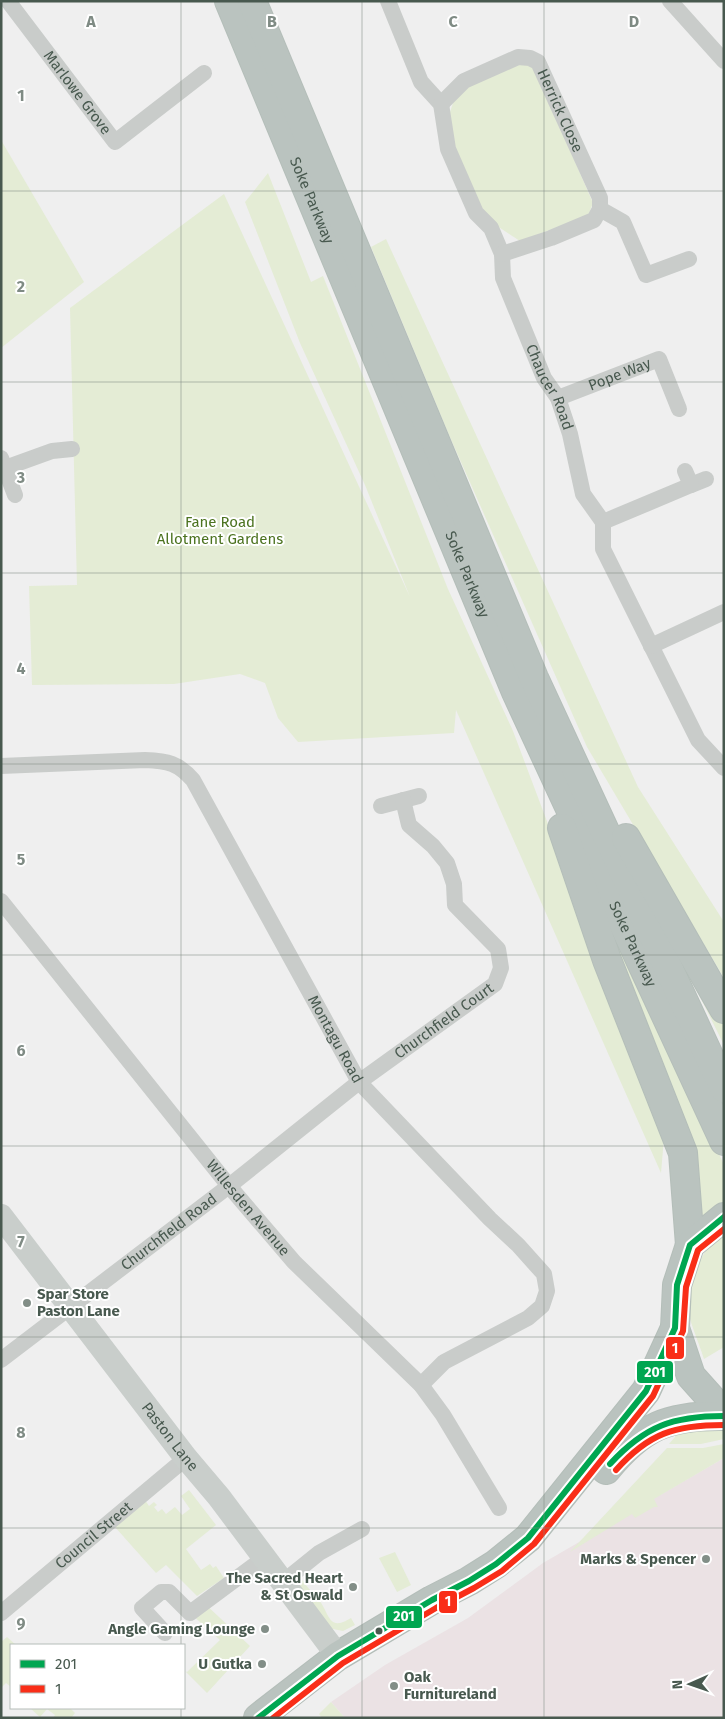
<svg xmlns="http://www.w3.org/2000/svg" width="725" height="1719" font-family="'Fira Sans',sans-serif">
  <rect width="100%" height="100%" fill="#efefef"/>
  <!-- commercial -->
  <polygon fill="#ebe2e4" points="724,1458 724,1718 345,1718 331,1702 385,1665 468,1618 543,1563"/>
  <!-- green -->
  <g fill="#e4ecd5">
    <polygon points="519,62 533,65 593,203 588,216 520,241 497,226 482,210 452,141 449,115 455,97 464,88"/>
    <polygon points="1,140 84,282 1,348"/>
    <polygon points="268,173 311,282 323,276 448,589 513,731 621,1018 664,1138 661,1173 456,710 454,733 298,742 278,718 265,683 240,674 174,684 32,685 29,586 77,585 70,308 224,194 410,597 365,485 300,343 245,202"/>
    <polygon points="386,239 638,787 724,922 724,978 587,747 449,435 371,247"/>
    <polygon points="602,897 724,1165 724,1204 695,1220 598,901"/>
    <polygon points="679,955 724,1020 724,1045"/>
    <path d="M724,1231V1347L704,1359C698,1340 689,1321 686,1302C684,1286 709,1238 724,1231Z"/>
    <polygon points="675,1427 724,1427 724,1439 701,1444 669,1444 675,1437"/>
    <polygon points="724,1444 724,1458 654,1499 658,1507 654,1507 635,1518 632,1514 570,1552 667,1448 703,1448"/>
    <polygon points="189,1490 216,1525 186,1549 201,1570 210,1564 213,1568 216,1566 224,1578 197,1596 166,1565 156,1573 115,1527 145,1500 149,1506 154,1502 157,1505 154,1507 158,1512 162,1509 166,1514 175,1507 182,1515 190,1509 181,1496"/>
    <polygon points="395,1552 411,1585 397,1592 379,1558"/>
    <path d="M300,1576C304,1584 313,1593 318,1599C330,1612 327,1633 351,1618L355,1625L343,1631L328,1628L293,1580Z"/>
    <polygon points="204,1603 250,1646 207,1693 185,1671 187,1672 220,1640 190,1613"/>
    <polygon points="7,1637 16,1645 11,1645 11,1687 6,1683 1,1688 1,1642"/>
    <polygon points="331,1702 345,1718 322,1718 319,1714"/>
    <polygon points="30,1708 70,1708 75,1713 71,1718 53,1718 55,1715 47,1709 40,1717"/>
  </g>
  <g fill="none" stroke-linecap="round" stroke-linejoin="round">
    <!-- highway casing -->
    <g stroke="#b4beb9" stroke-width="30">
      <g id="highway">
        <path id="s10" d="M229,1L516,692L724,1141"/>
        <polyline points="252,1 534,678 724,1088"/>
        <polyline points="562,828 607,960 683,1153 690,1245"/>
        <polyline points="626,838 724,1009"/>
        <polyline points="724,1217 690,1245 677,1285 675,1328 691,1376 724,1413"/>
        <path d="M606,1470C642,1426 668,1415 724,1416"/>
        <polyline points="258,1718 338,1656 432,1600 469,1581 496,1564 528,1538 646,1391 675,1328"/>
      </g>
    </g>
    <!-- street -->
    <g stroke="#c9ccca" stroke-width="16">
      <path id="s1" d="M8,1L115,142L204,73"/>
      <path id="s2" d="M388,1L421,82L441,104L448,149L476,213L491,228L502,254L503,278L544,378L558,398L570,434L583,494L603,522V549L698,740L724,768"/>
      <polyline points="670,1 724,61"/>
      <path id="s3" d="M441,104L464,81L518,57L530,58L538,62L600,198V209L594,220L551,238L502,254"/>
      <polyline points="600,209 623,222 646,275 689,259"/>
      <path id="s4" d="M558,398L659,359L679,409"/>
      <polyline points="1,458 15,495"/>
      <polyline points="5,468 52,451 72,449"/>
      <polyline points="691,485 706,479"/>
      <polyline points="603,522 691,485 685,471"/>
      <polyline points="651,646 724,612"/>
      <path id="s5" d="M1,766L145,760C168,761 178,763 193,780L359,1082L490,1219L518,1245L544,1274L547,1291L542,1306L528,1318L444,1362L421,1385"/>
      <polyline points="381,806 419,796"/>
      <path id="s6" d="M1,901L229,1186L294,1262L421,1385L443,1415L499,1508"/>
      <path id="s7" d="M1,1360L229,1186L359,1082L495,984L501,968L498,949L455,905L454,884L447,863L433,846L409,825L403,800"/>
      <polyline points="283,1582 319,1553 362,1529"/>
      <path id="s8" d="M1,1613L186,1458"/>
      <polyline points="165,1633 142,1608 161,1592 169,1592 190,1613 264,1558"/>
    </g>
    <!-- secondary -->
    <path stroke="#c9cecb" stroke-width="24" id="s9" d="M1,1216L186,1458L219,1497L338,1656"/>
    <!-- highway -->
    <use href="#highway" stroke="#bac3bf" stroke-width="28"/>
    <!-- bus-1 casing -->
    <g stroke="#fff" stroke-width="10">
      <g id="bus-1">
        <path d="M610,1464C645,1426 673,1416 724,1416"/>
        <polyline points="258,1718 338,1656 432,1600 469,1581 496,1564 528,1538 646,1391 675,1328 677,1285 690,1245 724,1217"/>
      </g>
    </g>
    <!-- bus-2 casing -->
    <g stroke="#fff" stroke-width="10">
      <g id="bus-2">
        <path d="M616,1470C649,1433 675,1425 724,1425"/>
        <polyline points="273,1718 343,1663 436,1608 474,1588 502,1571 534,1544 653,1396 683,1331 686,1287 698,1250 724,1229"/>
      </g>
    </g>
    <!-- bus-1 -->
    <use href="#bus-1" stroke="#00a651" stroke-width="6"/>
    <!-- bus-2 -->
    <use href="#bus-2" stroke="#f92e18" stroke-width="6"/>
  </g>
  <!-- grid -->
  <path fill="none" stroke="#7f8b84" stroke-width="1" stroke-opacity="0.55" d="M181,1V1645M362,1V1718M544,1V1718M1,191H724M1,382H724M1,573H724M1,764H724M1,955H724M1,1146H724M1,1337H724M1,1528H724M181,1708V1718"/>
  <!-- markers -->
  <g fill="#828e87" stroke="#fff" stroke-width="2">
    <circle cx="27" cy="1303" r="5"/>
    <circle cx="706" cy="1559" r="5"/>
    <circle cx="353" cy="1587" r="5"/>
    <circle cx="265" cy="1629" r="5"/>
    <circle cx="262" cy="1664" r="5"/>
    <circle cx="394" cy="1686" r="5"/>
  </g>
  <circle fill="#48594f" stroke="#fff" stroke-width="2" cx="379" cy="1631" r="4.5"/>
  <g text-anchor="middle" stroke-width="4" stroke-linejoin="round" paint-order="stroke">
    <!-- street labels -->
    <g font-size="15" fill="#48594f" stroke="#fff">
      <text dy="5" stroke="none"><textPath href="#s1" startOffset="115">Marlowe Grove</textPath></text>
      <text dy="5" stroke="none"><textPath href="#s3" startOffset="166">Herrick Close</textPath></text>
      <text dy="5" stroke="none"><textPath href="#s10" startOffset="216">Soke Parkway</textPath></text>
      <text dy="5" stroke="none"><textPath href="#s4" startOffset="66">Pope Way</textPath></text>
      <text dy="5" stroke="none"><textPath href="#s2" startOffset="425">Chaucer Road</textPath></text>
      <text dy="5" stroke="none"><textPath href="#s10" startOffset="621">Soke Parkway</textPath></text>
      <text dy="5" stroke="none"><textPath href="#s10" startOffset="1026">Soke Parkway</textPath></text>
      <text dy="5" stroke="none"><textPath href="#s7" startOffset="558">Churchfield Court</textPath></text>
      <text dy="5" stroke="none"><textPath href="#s5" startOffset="494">Montagu Road</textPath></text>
      <text dy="5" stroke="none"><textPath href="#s6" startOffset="394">Willesden Avenue</textPath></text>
      <text dy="5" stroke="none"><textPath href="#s7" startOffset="211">Churchfield Road</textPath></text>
      <text dy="5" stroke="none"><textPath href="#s9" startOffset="278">Paston Lane</textPath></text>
      <text dy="5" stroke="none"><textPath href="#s8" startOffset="121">Council Street</textPath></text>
    </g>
    <!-- park labels -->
    <g font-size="15" fill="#4c7320" stroke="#fff">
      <text x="220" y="527">Fane Road<tspan x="220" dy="17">Allotment Gardens</tspan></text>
    </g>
    <!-- poi labels -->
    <g font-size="15" font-weight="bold" fill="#48594f" stroke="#fff" text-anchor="end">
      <text x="37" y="1299" text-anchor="start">Spar Store<tspan x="37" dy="17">Paston Lane</tspan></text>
      <text x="696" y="1564">Marks &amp; Spencer</text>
      <text x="343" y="1583">The Sacred Heart<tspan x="343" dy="17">&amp; St Oswald</tspan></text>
      <text x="255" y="1634">Angle Gaming Lounge</text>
      <text x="252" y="1669">U Gutka</text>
      <text x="404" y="1682" text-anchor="start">Oak<tspan x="404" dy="17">Furnitureland</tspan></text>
    </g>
  </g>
  <g font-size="16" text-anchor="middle" font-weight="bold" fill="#7f8b84" stroke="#fff" stroke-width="4" stroke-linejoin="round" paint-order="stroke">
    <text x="91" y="27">A</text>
    <text x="272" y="27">B</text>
    <text x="453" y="27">C</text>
    <text x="634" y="27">D</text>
    <text x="21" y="101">1</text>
    <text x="21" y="292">2</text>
    <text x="21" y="483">3</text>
    <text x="21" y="674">4</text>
    <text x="21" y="865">5</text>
    <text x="21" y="1056">6</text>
    <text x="21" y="1247">7</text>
    <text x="21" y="1438">8</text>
    <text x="21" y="1629">9</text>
  </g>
  <g stroke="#fff" stroke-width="2">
    <rect x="665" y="1336" width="20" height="24" rx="5" fill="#f92e18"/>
    <rect x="636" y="1360" width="38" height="24" rx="5" fill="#00a651"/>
    <rect x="438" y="1590" width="20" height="24" rx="5" fill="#f92e18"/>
    <rect x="385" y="1605" width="38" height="24" rx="5" fill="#00a651"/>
  </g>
  <g font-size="14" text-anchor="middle" font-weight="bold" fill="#fff">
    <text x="675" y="1353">1</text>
    <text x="655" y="1377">201</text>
    <text x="448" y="1606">1</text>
    <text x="404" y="1621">201</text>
  </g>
  <!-- border -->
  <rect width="725" height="1719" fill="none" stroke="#48594f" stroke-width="5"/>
  <!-- legend -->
  <rect x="10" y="1644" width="175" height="65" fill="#ffffff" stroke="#b6bdb9"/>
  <rect x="20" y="1660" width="25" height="8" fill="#00a651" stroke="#b6bdb9"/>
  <text x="55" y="1669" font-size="15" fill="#48594f">201</text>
  <rect x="20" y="1685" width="25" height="8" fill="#f92e18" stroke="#b6bdb9"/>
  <text x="55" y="1694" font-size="15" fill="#48594f">1</text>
  <!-- north arrow -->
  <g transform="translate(690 1684) rotate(268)" stroke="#ffffff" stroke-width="4" paint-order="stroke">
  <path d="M0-4L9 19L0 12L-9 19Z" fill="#48594f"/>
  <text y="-8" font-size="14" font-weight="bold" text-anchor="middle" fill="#48594f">N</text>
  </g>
</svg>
